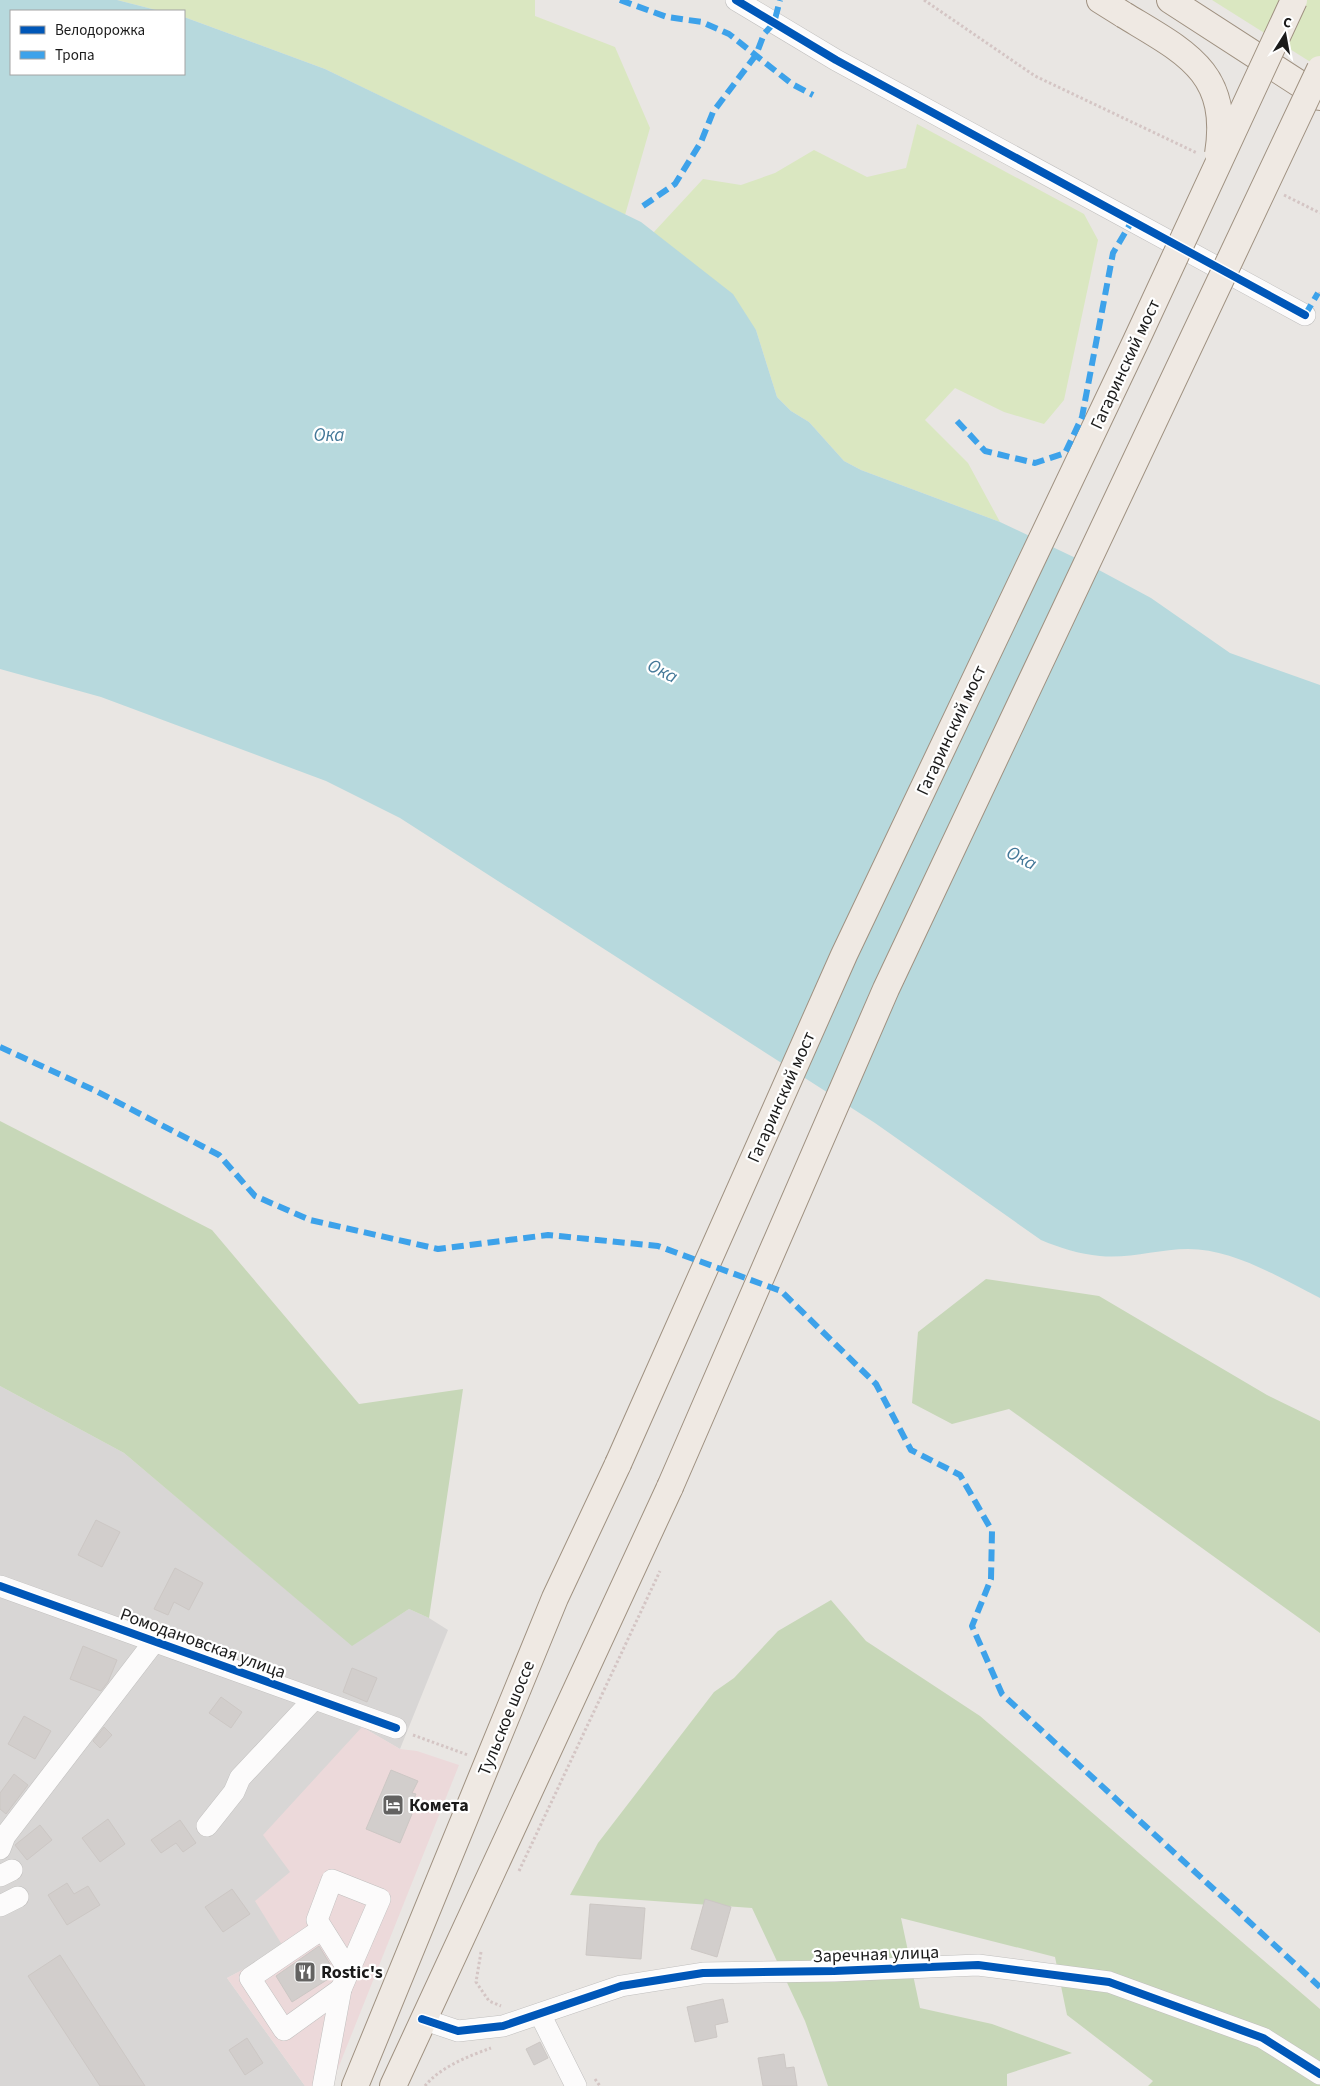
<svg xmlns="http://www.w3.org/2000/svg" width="1320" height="2086" font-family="'Source Sans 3',sans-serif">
  <rect width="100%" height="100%" fill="#e9e6e3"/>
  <!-- residential -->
  <polygon fill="#d8d6d5" points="0,1386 124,1453 352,1645 409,1609 429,1618 448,1630 400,1749 362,1727 290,1872 284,1948 227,1978 305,2086 0,2086"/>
  <!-- commercial -->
  <polygon fill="#ecd9da" points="362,1727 400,1749 417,1751 459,1765 331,2086 305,2086 227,1978 284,1948 255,1901 290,1872 263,1835"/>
  <!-- grass -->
  <g fill="#dae7c1">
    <polygon points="117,0 535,0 535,16 615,47 650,128 625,215 325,69 184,17 184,11 160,11"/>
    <polygon points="1212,0 1320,0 1320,68"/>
    <polygon points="917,124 1084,214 1098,240 1064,400 1044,424 1004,412 955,388 925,420 968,463 1000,522 861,470 844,461 809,422 791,411 777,397 756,330 653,233 703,179 741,185 775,173 814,150 867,177 906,168"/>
  </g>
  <!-- forest -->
  <g fill="#c7d7b8">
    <polygon points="0,1121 212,1230 359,1404 463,1389 429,1618 409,1609 352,1646 124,1453 0,1386"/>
    <polygon points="986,1279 1099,1296 1267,1395 1320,1421 1320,1633 1009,1409 952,1424 912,1403 918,1332"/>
    <polygon points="831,1600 866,1641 980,1716 1320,2009 1320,2086 1148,2086 1153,2081 1067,2015 1055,1957 901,1918 920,2008 992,2024 1072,2053 1007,2074 1007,2086 828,2086 805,2021 752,1908 570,1895 598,1843 714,1692 734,1678 778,1631"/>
  </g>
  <!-- water -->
  <path fill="#b7d9dd" d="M0,0H117L160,11H11V74H184V17L325,69L641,222L733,294L756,330L777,397L791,411L809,422L844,461L861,470L1000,522L1084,562L1151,598L1230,653L1320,685V1298C1280,1278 1234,1249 1188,1249C1159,1249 1129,1259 1100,1256C1079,1254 1060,1248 1041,1240L875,1123L400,818L326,781L101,697L0,669Z"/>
  <!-- building -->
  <g fill="#d2cecc" stroke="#ccc7c4">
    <polygon points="96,1520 120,1532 102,1567 78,1555"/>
    <polygon points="175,1568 203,1583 189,1610 174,1602 168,1615 154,1609"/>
    <polygon points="83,1646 117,1660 108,1682 101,1691 70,1679"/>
    <polygon points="352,1668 377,1678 367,1702 343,1692"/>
    <polygon points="221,1697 242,1712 231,1728 209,1713"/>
    <polygon points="24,1716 51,1731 35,1759 8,1744"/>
    <polygon points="104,1727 112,1735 100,1748 93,1741"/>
    <polygon points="391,1770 418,1781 412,1793 416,1794 408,1812 412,1814 400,1843 366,1829"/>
    <polygon points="14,1774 28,1785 6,1814 0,1809 0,1793"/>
    <polygon points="108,1819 125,1844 100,1862 82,1838"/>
    <polygon points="180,1820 196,1843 183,1852 176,1843 161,1853 151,1840"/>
    <polygon points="40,1825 52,1840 27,1860 15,1845"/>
    <polygon points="67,1883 74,1894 88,1886 100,1905 67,1925 48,1895"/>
    <polygon points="232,1889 250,1914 223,1932 205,1907"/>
    <polygon points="705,1899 731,1907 717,1957 691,1949"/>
    <polygon points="590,1904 645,1908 641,1959 586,1955"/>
    <polygon points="319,1946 335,1972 333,1976 292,2002 276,1976"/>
    <polygon points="60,1955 145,2086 100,2086 28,1976"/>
    <polygon points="723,1999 728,2022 715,2025 717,2037 695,2042 687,2007"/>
    <polygon points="247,2038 263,2063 245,2075 229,2050"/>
    <polygon points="540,2042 548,2058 534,2065 526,2049"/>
    <polygon points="784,2054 786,2068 794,2067 797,2086 763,2086 758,2058"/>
  </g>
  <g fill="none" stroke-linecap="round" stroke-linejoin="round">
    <!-- minor casing -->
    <g stroke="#c0bfbe" stroke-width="22">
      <g id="minor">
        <polyline points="736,0 836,60 1305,315"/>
        <polyline points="0,1586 396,1728"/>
        <polyline points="207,1826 234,1792 240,1778 314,1699"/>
        <polyline points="0,1849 5,1836 154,1642"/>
        <polyline points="0,1876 12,1870"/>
        <polyline points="0,1906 18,1897"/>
        <polyline points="322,1929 250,1978 284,2030 341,1989"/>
        <polyline points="540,2014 576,2086"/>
        <polyline points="422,2019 458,2031 503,2026 621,1986 703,1973 834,1971 978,1965 1109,1982 1263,2038 1320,2074"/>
        <polyline points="323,2086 341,1989 380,1899 332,1880 317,1920 349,1971"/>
      </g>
    </g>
    <!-- major casing -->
    <g stroke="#9f9181" stroke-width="28">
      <g id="major">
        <polyline points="1100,0 1124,15"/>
        <polyline points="1170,0 1320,97"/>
        <polyline points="355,2086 555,1598 618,1464"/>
        <polyline points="393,2086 670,1487"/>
      </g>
    </g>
    <!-- path -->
    <g stroke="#d4c5c4" stroke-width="3" stroke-dasharray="2.5 2.5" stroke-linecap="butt">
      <polyline points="924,0 1035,76 1197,153"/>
      <polyline points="1284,195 1320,213"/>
      <polyline points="1318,293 1320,294"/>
      <polyline points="413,1735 468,1755"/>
      <polyline points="519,1871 660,1571"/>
      <polyline points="481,1952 476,1982 489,2001 501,2006"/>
      <polyline points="595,2079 600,2086"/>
      <path d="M425,2086C440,2067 469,2056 491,2048"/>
    </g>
    <!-- minor -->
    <use href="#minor" stroke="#fcfbfb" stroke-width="21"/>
    <!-- major -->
    <use href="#major" stroke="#efe9e3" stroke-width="26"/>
    <!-- major-bridge casing -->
    <g stroke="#9f9181" stroke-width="28" stroke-linecap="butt">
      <g id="major-bridge">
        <path d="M1124,15C1185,52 1231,72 1218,154"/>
        <polyline points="618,1464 844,955 1136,341 1294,0"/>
        <polyline points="670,1487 886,989 1320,69"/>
      </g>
    </g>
    <!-- major-bridge -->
    <use href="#major-bridge" stroke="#efe9e3" stroke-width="26"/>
    <!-- quiet -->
    <g stroke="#3da2ea" stroke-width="6" stroke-dasharray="12 6" stroke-linecap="butt">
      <polyline points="620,0 667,17 702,22 729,34 792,84 813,95"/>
      <polyline points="643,206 675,184 701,142 713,112 756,55 764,34 774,23 780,0"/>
      <polyline points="1305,315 1318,293"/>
      <polyline points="957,421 985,451 1035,463 1065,453 1082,417 1113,253 1132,221"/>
      <polyline points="0,1047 98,1092 219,1155 255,1196 310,1220 438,1249 548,1235 658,1246 781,1291 876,1384 911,1450 960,1475 992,1531 991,1579 972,1626 1002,1694 1320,1987"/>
    </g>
    <!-- cycleway casing -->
    <g stroke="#fff" stroke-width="11">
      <g id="cycleway">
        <polyline points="736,0 836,60 1305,315"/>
        <polyline points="0,1586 396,1728"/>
        <polyline points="422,2019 458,2031 503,2026 621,1986 703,1973 834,1971 978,1965 1109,1982 1263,2038 1320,2074"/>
      </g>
    </g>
    <!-- cycleway -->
    <use href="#cycleway" stroke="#0057b8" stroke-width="8"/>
  </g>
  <!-- icons -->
  <defs>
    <g id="hotel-square" transform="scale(1.125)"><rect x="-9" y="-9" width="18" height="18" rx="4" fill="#636261" stroke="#fff"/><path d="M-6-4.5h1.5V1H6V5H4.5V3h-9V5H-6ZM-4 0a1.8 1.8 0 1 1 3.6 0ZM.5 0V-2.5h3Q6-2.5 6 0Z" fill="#fff"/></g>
    <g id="restaurant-square" transform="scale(1.125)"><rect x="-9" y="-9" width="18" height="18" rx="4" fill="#636261" stroke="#fff"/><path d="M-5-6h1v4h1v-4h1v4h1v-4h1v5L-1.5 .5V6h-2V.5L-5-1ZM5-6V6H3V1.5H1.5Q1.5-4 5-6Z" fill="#fff"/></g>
  </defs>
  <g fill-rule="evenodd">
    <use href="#hotel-square" x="393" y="1805"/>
    <use href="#restaurant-square" x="305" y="1972"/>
  </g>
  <g text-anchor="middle" stroke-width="4.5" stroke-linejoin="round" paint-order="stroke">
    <!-- street labels -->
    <g font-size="18" fill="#1b1b1b" stroke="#fff">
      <text transform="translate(1125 364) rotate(-65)" y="6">Гагаринский мост</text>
      <text transform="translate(951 730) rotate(-65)" y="6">Гагаринский мост</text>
      <text transform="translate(781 1097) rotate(-66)" y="6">Гагаринский мост</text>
      <text transform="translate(203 1643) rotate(20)" y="6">Ромодановская улица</text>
      <text transform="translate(506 1718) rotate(-68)" y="6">Тульское шоссе</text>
      <text transform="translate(876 1954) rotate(-2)" y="6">Заречная улица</text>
    </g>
    <!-- poi labels -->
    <g font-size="18" font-weight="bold" fill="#1b1b1b" stroke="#fff" text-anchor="start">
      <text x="409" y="1811">Комета</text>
      <text x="321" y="1978">Rostic's</text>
    </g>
    <!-- water labels -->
    <g font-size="19" font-style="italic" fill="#447898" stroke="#fff">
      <text x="329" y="441">Ока</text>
      <text transform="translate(663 670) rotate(27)" y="7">Ока</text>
      <text transform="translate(1022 857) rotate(27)" y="7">Ока</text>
    </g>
  </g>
  <!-- legend -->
  <rect x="10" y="10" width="175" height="65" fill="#ffffff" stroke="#a4a4a4"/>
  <rect x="20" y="26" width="25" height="8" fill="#0057b8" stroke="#a4a4a4"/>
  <text x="55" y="35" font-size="15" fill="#1b1b1b">Велодорожка</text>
  <rect x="20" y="51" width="25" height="8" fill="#3da2ea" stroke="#a4a4a4"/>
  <text x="55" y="60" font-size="15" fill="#1b1b1b">Тропа</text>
  <!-- north arrow -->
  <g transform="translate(1285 35) rotate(11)" stroke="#ffffff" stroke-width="4" paint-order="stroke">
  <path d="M0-4L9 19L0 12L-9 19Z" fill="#1b1b1b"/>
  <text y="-8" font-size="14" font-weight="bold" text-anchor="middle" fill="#1b1b1b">С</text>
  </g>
</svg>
